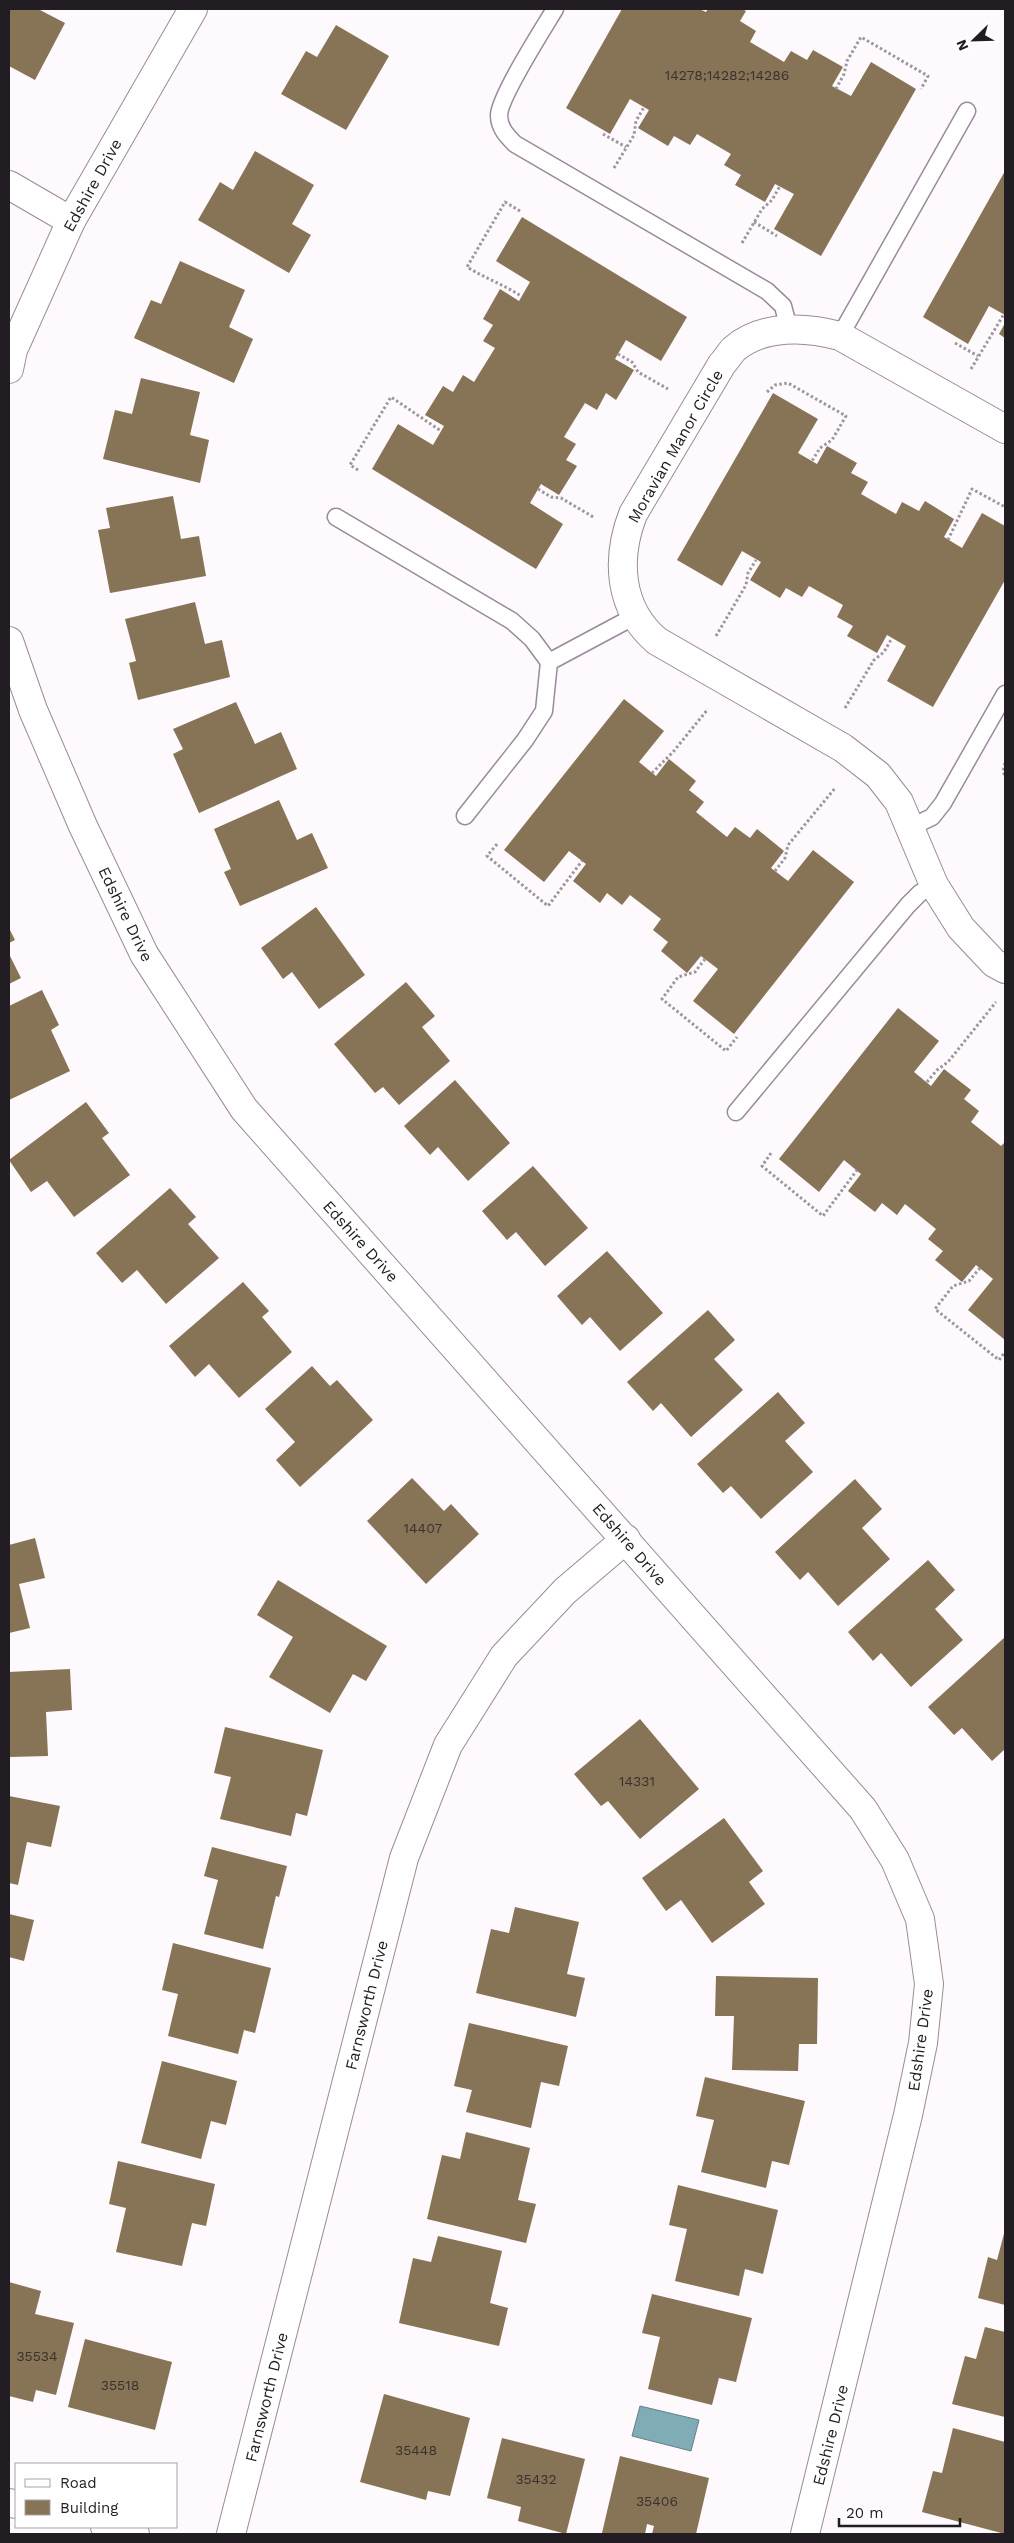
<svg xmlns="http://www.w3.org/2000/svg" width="1014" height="2543" font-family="'Work Sans',sans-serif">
  <rect width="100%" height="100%" fill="#fdf9fd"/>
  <!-- water -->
  <polygon fill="#7facb7" stroke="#63818b" points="640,2406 699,2420 691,2451 632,2436"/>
  <!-- building -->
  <g fill="#877355">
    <polygon points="9,9 38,9 65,23 35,80 9,66"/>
    <polygon points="622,9 699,9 706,12 708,9 742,9 746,11 740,21 756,31 750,42 784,62 791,51 807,60 813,50 843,67 832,86 851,96 871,62 916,89 821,256 774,229 794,194 775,184 765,202 735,185 741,175 724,165 731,154 697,134 690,145 674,136 668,146 638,128 649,110 630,99 610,134 566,108"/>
    <polygon points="336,25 389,56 346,130 281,94 306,51 317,57"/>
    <polygon points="255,151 314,185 292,224 311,235 289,273 198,220 220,182 233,190"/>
    <polygon points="1005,171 1005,315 989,306 968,344 923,317"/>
    <polygon points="522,217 687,317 661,361 626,340 615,359 634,370 616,400 606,393 597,410 585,403 575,419 564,437 576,444 566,460 577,466 559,495 541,484 530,503 563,524 536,569 372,469 398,424 433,445 444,426 425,415 443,386 453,392 463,375 474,382 495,348 483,341 493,325 483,319 500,289 519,301 530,282 496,261"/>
    <polygon points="180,261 245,290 229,327 253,339 234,383 134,338 151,300 161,304"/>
    <polygon points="1005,323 1005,338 999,334"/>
    <polygon points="141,378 200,392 190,435 209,440 200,483 103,459 115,410 132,414"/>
    <polygon points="773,393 818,419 798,453 817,464 827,446 857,463 851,473 868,482 861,494 896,514 902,502 919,511 925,501 954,519 944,537 962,548 982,513 1005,526 1005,580 933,707 887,681 906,646 887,635 877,653 847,636 853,626 837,617 843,605 809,586 802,597 786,588 780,598 750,580 761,562 742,551 722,586 677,560"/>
    <polygon points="173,496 181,539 199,536 206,576 110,593 98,530 110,528 106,508"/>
    <polygon points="195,602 205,644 222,640 230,677 138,700 129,663 136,661 125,619"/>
    <polygon points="624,699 664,731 639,762 656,776 669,759 696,781 689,790 704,802 696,812 727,837 735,827 750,838 757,829 784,851 771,868 788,881 813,850 854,882 734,1034 693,1001 718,969 701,956 687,973 661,951 668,942 653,930 661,919 630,895 622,905 607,893 600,903 573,881 586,864 569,851 544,882 504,850"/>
    <polygon points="236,702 255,744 281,732 297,769 199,813 173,754 183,749 173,729"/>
    <polygon points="279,800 297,840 312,833 328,868 240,906 224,872 231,869 214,829"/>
    <polygon points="316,907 365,975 319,1009 292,972 283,979 261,948"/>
    <polygon points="9,928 15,940 9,943"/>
    <polygon points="9,954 21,978 9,984"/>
    <polygon points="406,982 435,1016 422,1027 450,1061 399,1105 383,1087 375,1093 334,1044"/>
    <polygon points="42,990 59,1025 51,1030 70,1071 9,1100 9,1006"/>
    <polygon points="898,1008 939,1041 914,1072 931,1086 944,1069 971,1090 964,1099 979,1111 971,1122 1001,1146 1005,1142 1005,1340 968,1310 993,1279 976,1265 962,1282 935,1260 943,1251 928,1239 936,1229 905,1204 897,1215 882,1203 875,1212 848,1191 861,1174 844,1160 819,1192 779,1159"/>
    <polygon points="455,1080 510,1143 468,1181 438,1147 430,1155 404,1126"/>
    <polygon points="86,1102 109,1133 102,1138 130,1175 74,1217 47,1181 31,1192 9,1160"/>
    <polygon points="533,1166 588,1228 545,1266 516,1232 507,1240 482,1211"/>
    <polygon points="170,1188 196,1217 188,1224 219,1258 166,1304 137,1270 122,1283 96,1253"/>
    <polygon points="607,1251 663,1313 620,1351 590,1317 582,1325 557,1296"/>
    <polygon points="243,1282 269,1311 262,1317 292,1352 239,1398 209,1364 195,1377 169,1346"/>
    <polygon points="708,1310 735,1340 714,1359 743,1390 691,1437 661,1403 653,1411 627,1382"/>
    <polygon points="312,1366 330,1386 337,1380 373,1420 300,1487 276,1460 295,1442 265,1409"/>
    <polygon points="778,1392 805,1423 785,1441 813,1472 761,1519 731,1486 723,1493 697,1464"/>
    <polygon points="412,1478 444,1511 451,1504 479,1534 426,1584 367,1521"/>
    <polygon points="855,1479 882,1509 862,1528 890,1559 838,1606 808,1572 800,1580 775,1552"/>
    <polygon points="35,1538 45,1578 19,1584 30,1628 9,1633 9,1545"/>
    <polygon points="928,1560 955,1590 935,1609 963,1640 911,1687 881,1653 873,1661 848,1632"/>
    <polygon points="278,1580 387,1646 366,1681 353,1674 330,1713 269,1677 293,1637 257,1615"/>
    <polygon points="1005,1637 1005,1749 992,1761 962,1728 954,1735 928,1707"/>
    <polygon points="70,1669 72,1710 46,1712 48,1756 9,1757 9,1672"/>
    <polygon points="640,1719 699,1789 640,1839 608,1801 601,1806 574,1774"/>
    <polygon points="225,1727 323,1750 307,1816 296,1813 291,1836 220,1819 231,1777 214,1773"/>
    <polygon points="9,1796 60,1806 51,1847 27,1842 18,1885 9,1883"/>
    <polygon points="724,1818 763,1871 749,1882 765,1904 712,1943 681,1900 666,1911 642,1878"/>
    <polygon points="212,1847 287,1866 279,1897 276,1896 263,1949 204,1934 218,1880 204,1876"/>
    <polygon points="515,1907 579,1922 567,1974 585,1978 576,2017 476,1993 491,1929 509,1933"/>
    <polygon points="9,1914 34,1920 24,1961 9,1957"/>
    <polygon points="173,1943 271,1968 255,2033 244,2030 238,2054 168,2036 178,1994 162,1990"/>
    <polygon points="716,1976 818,1978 817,2044 799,2044 798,2071 732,2070 734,2016 715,2016"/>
    <polygon points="469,2023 568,2046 559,2086 541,2082 531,2128 466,2112 472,2090 454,2086"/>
    <polygon points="162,2061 237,2081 226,2125 211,2121 201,2159 141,2143"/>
    <polygon points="705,2077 805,2101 789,2165 772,2161 766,2188 701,2172 714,2120 696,2116"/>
    <polygon points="466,2132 530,2148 518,2200 536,2204 526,2243 427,2219 442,2155 460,2159"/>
    <polygon points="118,2161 215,2184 206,2226 192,2223 182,2266 116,2252 126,2208 109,2204"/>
    <polygon points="678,2185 778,2210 763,2274 745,2269 739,2296 675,2281 687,2229 669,2225"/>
    <polygon points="1005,2230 1005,2305 978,2298 988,2257 997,2260"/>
    <polygon points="438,2236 502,2251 490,2303 508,2308 499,2346 399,2323 413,2258 431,2262"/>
    <polygon points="9,2282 41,2291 35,2314 74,2323 56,2395 36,2390 33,2402 9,2396"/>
    <polygon points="652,2294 752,2318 736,2382 719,2378 712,2405 648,2389 660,2337 642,2333"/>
    <polygon points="985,2327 1005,2332 1005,2417 952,2404 965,2356 976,2359"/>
    <polygon points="85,2339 172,2362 155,2430 68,2407"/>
    <polygon points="384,2394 470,2418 450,2496 428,2491 426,2500 360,2482"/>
    <polygon points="953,2428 1005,2442 1005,2534 922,2512 933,2471 942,2473"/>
    <polygon points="502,2438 585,2459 566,2534 518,2521 521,2507 487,2498"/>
    <polygon points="620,2456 709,2478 696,2534 652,2534 654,2526 647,2524 645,2534 602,2533"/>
  </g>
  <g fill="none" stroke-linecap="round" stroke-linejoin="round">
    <!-- lane casing -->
    <g stroke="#9a8a9c" stroke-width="19">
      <g id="lane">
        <path d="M555,9C543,29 500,96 499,115C499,128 507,136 515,144L767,291L783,306L789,329"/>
        <polyline points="840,336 967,111"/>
        <polyline points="336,517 512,621 532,639 549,662"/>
        <polyline points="465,816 525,740 544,711 549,662 635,616"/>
        <polyline points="911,827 932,817 943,803 1005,694"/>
        <polyline points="736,1112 908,905 920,893 934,885"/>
      </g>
    </g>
    <!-- street casing -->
    <g stroke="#9a8a9c" stroke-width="30">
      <g id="street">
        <polyline points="9,185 71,221"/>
        <polyline points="9,369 13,350 71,221 193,9"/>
        <path d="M1005,429L840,336C807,327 763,324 734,349C730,353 726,360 722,364L633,514C616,558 618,608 657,641L843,748L878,775L899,802L934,885L961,928L994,963L1005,969"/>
        <polyline points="9,641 33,710 83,826 144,954 244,1109 863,1809 895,1860 920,1919 929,1984 923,2043 908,2115 805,2534"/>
        <polyline points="9,2503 16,2504"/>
        <polyline points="105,2527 135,2534"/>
        <polyline points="231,2534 404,1858 448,1745 504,1656 565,1591 626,1539"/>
      </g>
    </g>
    <!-- path -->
    <g stroke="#9c979c" stroke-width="3" stroke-dasharray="2.5 2.5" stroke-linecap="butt">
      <polyline points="701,10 702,9"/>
      <polyline points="836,89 844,74 847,61 861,37 928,76 921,89"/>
      <polyline points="603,134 626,147"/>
      <polyline points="614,168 634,135 636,121 644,107"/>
      <path d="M520,211L505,202L467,267C485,278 504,285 521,296"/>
      <polyline points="754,222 777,236"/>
      <polyline points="742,243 762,209 772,200 780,186"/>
      <polyline points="955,343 978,356"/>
      <polyline points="618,354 632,362 638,372 668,389"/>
      <polyline points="971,369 1004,314"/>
      <polyline points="767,392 775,385 788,383 846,416 832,440 820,448 812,461"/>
      <polyline points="358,470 350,465 391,397 441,431"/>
      <polyline points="538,489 551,497 561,498 595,518"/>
      <polyline points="948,540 972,489 1005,507"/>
      <polyline points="716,636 746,585 748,573 756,560"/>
      <polyline points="845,708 874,660 884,652 892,638"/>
      <polyline points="1005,763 1003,772 1005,776"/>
      <polyline points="652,773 673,752 708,709"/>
      <polyline points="497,844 487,856 548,906 582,861"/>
      <polyline points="775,871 785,858 788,845 836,787"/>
      <polyline points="705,959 695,972 678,977 662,999 726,1051 737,1037"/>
      <polyline points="927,1082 937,1070 948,1062 996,1002"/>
      <polyline points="771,1153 762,1166 823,1216 857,1170"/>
      <polyline points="980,1268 969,1281 953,1286 935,1309 999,1360 1005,1352"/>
    </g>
    <!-- lane -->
    <use href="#lane" stroke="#fff" stroke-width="16"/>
    <!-- street -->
    <use href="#street" stroke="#fff" stroke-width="28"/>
  </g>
  <g text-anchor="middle" stroke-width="5" stroke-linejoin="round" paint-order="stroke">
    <!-- number labels -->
    <g font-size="14" fill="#3b3230">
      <text x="727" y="80">14278;14282;14286</text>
      <text x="423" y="1533">14407</text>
      <text x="637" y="1786">14331</text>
      <text x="37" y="2361">35534</text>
      <text x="120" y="2390">35518</text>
      <text x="416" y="2455">35448</text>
      <text x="536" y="2484">35432</text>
      <text x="657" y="2506">35406</text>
    </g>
    <!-- street labels -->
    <g font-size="16" fill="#221c23" stroke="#fff">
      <text transform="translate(92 185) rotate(-61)" y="6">Edshire Drive</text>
      <text transform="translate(675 446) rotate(-60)" y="6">Moravian Manor Circle</text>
      <text transform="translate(126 914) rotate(64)" y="6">Edshire Drive</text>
      <text transform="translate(361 1241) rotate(48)" y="6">Edshire Drive</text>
      <text transform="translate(630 1544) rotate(49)" y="6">Edshire Drive</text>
      <text transform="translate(366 2005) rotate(-76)" y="6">Farnsworth Drive</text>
      <text transform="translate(920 2040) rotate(-82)" y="6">Edshire Drive</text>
      <text transform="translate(266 2397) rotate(-76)" y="6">Farnsworth Drive</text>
      <text transform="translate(830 2435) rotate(-76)" y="6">Edshire Drive</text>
    </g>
  </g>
  <!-- border -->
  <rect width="1014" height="2543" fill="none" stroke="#221c23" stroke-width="20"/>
  <!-- legend -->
  <rect x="15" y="2463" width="162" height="65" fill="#ffffff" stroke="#a7a4a7"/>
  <rect x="25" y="2479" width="25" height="8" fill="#ffffff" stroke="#a7a4a7"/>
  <text x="60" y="2488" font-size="15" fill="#221c23">Road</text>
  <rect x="25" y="2500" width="25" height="15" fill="#877355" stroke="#a7a4a7"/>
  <text x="60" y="2513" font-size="15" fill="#221c23">Building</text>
  <!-- north arrow -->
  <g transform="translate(974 40) rotate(247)" stroke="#ffffff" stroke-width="4" paint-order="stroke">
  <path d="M0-4L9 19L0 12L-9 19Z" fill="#221c23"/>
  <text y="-8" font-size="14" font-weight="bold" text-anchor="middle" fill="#221c23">N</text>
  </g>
  <!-- scale -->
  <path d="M839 2518v8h121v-8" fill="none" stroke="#221c23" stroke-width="2.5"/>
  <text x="846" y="2518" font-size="15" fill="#221c23" stroke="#ffffff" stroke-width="4" paint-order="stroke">20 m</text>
</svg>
